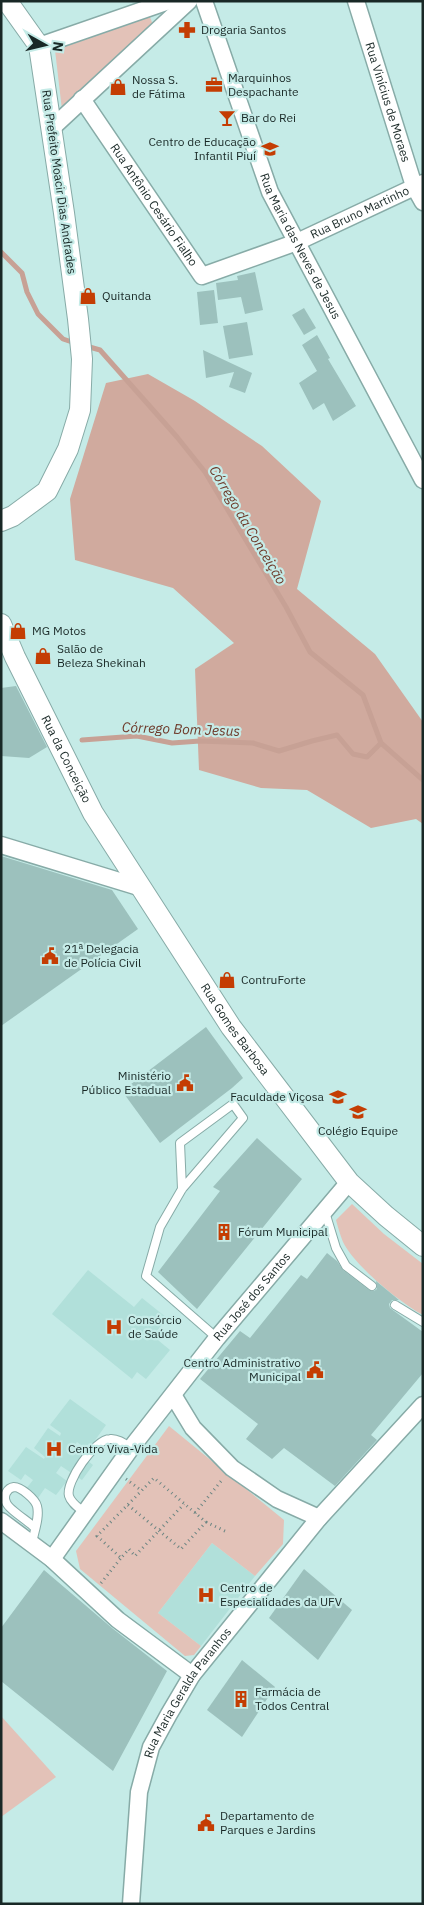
<svg xmlns="http://www.w3.org/2000/svg" width="424" height="1905" font-family="'IBM Plex Sans',sans-serif">
  <rect width="100%" height="100%" fill="#c5ebe7"/>
  <!-- built -->
  <g fill="#b1e0da">
    <polygon points="88,1270 134,1307 142,1298 167,1318 153,1336 170,1350 146,1379 137,1372 132,1379 52,1314"/>
    <polygon points="70,1399 106,1425 88,1450 77,1442 72,1449 93,1465 82,1480 61,1466 56,1473 67,1481 56,1495 45,1488 38,1498 26,1489 33,1480 25,1474 21,1480 8,1471 26,1447 44,1459 45,1457 34,1448 48,1428 60,1436 61,1433 50,1425"/>
    <polygon points="212,1543 255,1576 201,1646 158,1613"/>
  </g>
  <!-- green -->
  <g fill="#e3c2b8">
    <polygon points="150,17 153,25 62,110 55,50"/>
    <path d="M352,1204L384,1234L423,1264V1315C399,1302 355,1266 343,1242C340,1235 338,1227 336,1220Z"/>
    <polygon points="169,1426 284,1520 283,1544 255,1576 212,1543 158,1613 201,1646 194,1655 185,1656 80,1569 76,1551"/>
    <polygon points="1,1716 56,1777 1,1817"/>
  </g>
  <!-- forest -->
  <polygon fill="#d0aa9e" points="148,374 195,401 262,446 321,501 297,589 375,654 423,722 423,824 416,819 371,828 307,790 261,788 199,770 195,669 234,643 173,588 75,560 70,499 106,383"/>
  <g fill="none" stroke-linecap="round" stroke-linejoin="round">
    <!-- stream -->
    <g stroke="#c7a195" stroke-width="5">
      <polyline points="1,252 22,273 27,292 38,314 63,339 75,343"/>
      <polyline points="86,346 100,350 177,437 205,472 286,607 310,652 363,695 381,743 423,780"/>
      <polyline points="82,740 137,736 172,743 200,741 253,743 279,751 312,741 337,735 353,754 367,757 381,743"/>
    </g>
  </g>
  <!-- building -->
  <g fill="#9cc1bd">
    <polygon points="255,272 263,310 245,314 241,297 218,300 216,283 238,280 237,276"/>
    <polygon points="214,290 218,323 200,325 197,292"/>
    <polygon points="304,308 316,328 304,335 292,315"/>
    <polygon points="247,322 253,355 229,359 223,326"/>
    <polygon points="317,335 330,358 328,359 356,406 333,421 324,403 313,410 299,383 317,371 302,345"/>
    <polygon points="203,350 252,373 245,393 229,387 234,372 206,378"/>
    <polygon points="16,686 47,747 29,758 1,756 1,688"/>
    <polygon points="1,856 112,890 138,929 1,1026"/>
    <polygon points="206,1027 243,1078 232,1088 160,1143 122,1091"/>
    <polygon points="257,1138 302,1179 197,1309 158,1272 220,1191 213,1187"/>
    <polygon points="327,1253 337,1261 343,1270 369,1290 374,1291 377,1289 376,1281 399,1300 392,1300 389,1304 390,1308 423,1332 423,1373 371,1435 377,1440 335,1486 284,1448 272,1459 246,1439 258,1424 200,1379 240,1331 250,1338 301,1275 307,1279"/>
    <polygon points="304,1569 352,1610 318,1660 269,1618"/>
    <polygon points="44,1570 112,1628 167,1671 113,1771 1,1681 1,1628"/>
    <polygon points="242,1660 275,1687 242,1737 207,1710"/>
  </g>
  <g fill="none" stroke-linecap="round" stroke-linejoin="round">
    <!-- service casing -->
    <g stroke="#87aba7" stroke-width="10">
      <g id="service">
        <polyline points="182,1189 180,1143 233,1104 243,1118 182,1189 160,1227 146,1276 217,1338"/>
        <polyline points="325,1212 336,1248 346,1266 372,1286"/>
        <polyline points="395,1305 423,1322"/>
        <path d="M85,1513C79,1508 71,1503 69,1496C65,1482 95,1439 110,1439C117,1438 125,1444 131,1448"/>
        <path d="M32,1543C34,1532 40,1517 37,1506C35,1499 21,1487 14,1487C7,1488 3,1496 6,1502C8,1509 28,1521 34,1527"/>
      </g>
    </g>
    <!-- minor casing -->
    <g stroke="#87aba7" stroke-width="19">
      <g id="minor">
        <path id="s1" d="M204,1L270,192L423,480"/>
        <path id="s2" d="M356,1L414,186L423,202"/>
        <polyline points="39,46 169,1"/>
        <path id="s3" d="M82,99L202,276L297,242L423,183"/>
        <polyline points="52,128 189,1"/>
        <polyline points="1,845 142,888"/>
        <polyline points="173,1395 193,1428 232,1468 277,1499 319,1518"/>
        <polyline points="1,1521 52,1559 118,1620 192,1675"/>
        <path id="s4" d="M52,1559L131,1448L217,1338L349,1182"/>
        <path id="s5" d="M131,1904L139,1792L151,1747L169,1714L192,1675L319,1518L423,1405"/>
      </g>
    </g>
    <!-- tertiary casing -->
    <g stroke="#87aba7" stroke-width="22">
      <g id="tertiary">
        <polyline points="1,521 13,516 47,491 68,449 80,410 82,359 78,319 64,213 39,46 7,1"/>
        <path id="s6" d="M1,624L15,657L93,813L231,1027L349,1182L386,1216L423,1246"/>
      </g>
    </g>
    <!-- path -->
    <g stroke="#6b8582" stroke-width="3" stroke-dasharray="1 4" stroke-linecap="butt">
      <polyline points="126,1479 142,1491"/>
      <path d="M128,1505L181,1549L206,1522C189,1508 172,1493 154,1478L97,1536L121,1558L129,1549L135,1556L184,1504"/>
      <polyline points="195,1513 222,1480"/>
      <polyline points="206,1522 227,1532"/>
      <polyline points="101,1583 121,1558"/>
    </g>
    <!-- service -->
    <use href="#service" stroke="#fff" stroke-width="8"/>
    <!-- minor -->
    <use href="#minor" stroke="#fff" stroke-width="16"/>
    <!-- tertiary -->
    <use href="#tertiary" stroke="#fff" stroke-width="20"/>
  </g>
  <!-- icons -->
  <defs>
    <g id="pharmacy-bare" transform="scale(1.35)"><path d="M-2-6h4v4h4v4h-4v4h-4v-4h-4v-4h4Z" fill="#c43d03" stroke="#c5ebe7" stroke-width="2.5" paint-order="stroke"/></g>
    <g id="office-bare" transform="scale(1.35)"><path d="M-6-3h4V-5.5h4V-3h4V5H-6ZM-1-4.5V-3h2v-1.5ZM-6 0V1H6V0Z" fill="#c43d03" stroke="#c5ebe7" stroke-width="2.5" paint-order="stroke"/></g>
    <g id="shop-bare" transform="scale(1.35)"><path d="M-5-2.5h2.3a2.7 3.5 0 0 1 5.4 0H5L5.5 6h-11ZM-1.5-2.5h3a1.5 2.3 0 0 0-3 0Z" fill="#c43d03" stroke="#c5ebe7" stroke-width="2.5" paint-order="stroke"/></g>
    <g id="bar-bare" transform="scale(1.35)"><path d="M-6-5H6L.8 .8V4.5H3.5V6h-7V4.5H-.8V.8Z" fill="#c43d03" stroke="#c5ebe7" stroke-width="2.5" paint-order="stroke"/></g>
    <g id="school-bare" transform="scale(1.35)"><path d="M0-5L7-2L0 1L-7-2ZM-4 1L0 2.5L4 1V4Q0 6-4 4Z" fill="#c43d03" stroke="#c5ebe7" stroke-width="2.5" paint-order="stroke"/></g>
    <g id="civic-bare" transform="scale(1.35)"><path d="M-.6-6.5H3V-4.5H.6V-3L4-1V1h2V6H-6V1h2V-1L-.6-3ZM-1.2 2.5V6h2.4V2.5Z" fill="#c43d03" stroke="#c5ebe7" stroke-width="2.5" paint-order="stroke"/></g>
    <g id="university-bare" transform="scale(1.35)"><path d="M0-5L7-2L0 1L-7-2ZM-4 1L0 2.5L4 1V4Q0 6-4 4Z" fill="#c43d03" stroke="#c5ebe7" stroke-width="2.5" paint-order="stroke"/></g>
    <g id="building-bare" transform="scale(1.35)"><path d="M-4-6H4V6H1V3H-1V6H-4ZM-2.5-4.3h1.7v1.8h-1.7ZM.8-4.3h1.7v1.8H.8ZM-2.5-1h1.7V.8h-1.7ZM.8-1h1.7V.8H.8Z" fill="#c43d03" stroke="#c5ebe7" stroke-width="2.5" paint-order="stroke"/></g>
    <g id="hospital-bare" transform="scale(1.35)"><path d="M-5-5h3v3.5h4V-5h3V5h-3V1.5h-4V5h-3Z" fill="#c43d03" stroke="#c5ebe7" stroke-width="2.5" paint-order="stroke"/></g>
  </defs>
  <g fill-rule="evenodd">
    <use href="#pharmacy-bare" x="187" y="30"/>
    <use href="#office-bare" x="214" y="85"/>
    <use href="#shop-bare" x="118" y="87"/>
    <use href="#bar-bare" x="227" y="118"/>
    <use href="#school-bare" x="270" y="149"/>
    <use href="#shop-bare" x="88" y="296"/>
    <use href="#shop-bare" x="18" y="631"/>
    <use href="#shop-bare" x="43" y="656"/>
    <use href="#civic-bare" x="50" y="956"/>
    <use href="#shop-bare" x="227" y="980"/>
    <use href="#civic-bare" x="185" y="1083"/>
    <use href="#university-bare" x="338" y="1097"/>
    <use href="#school-bare" x="358" y="1112"/>
    <use href="#building-bare" x="224" y="1232"/>
    <use href="#hospital-bare" x="114" y="1327"/>
    <use href="#civic-bare" x="315" y="1370"/>
    <use href="#hospital-bare" x="54" y="1449"/>
    <use href="#hospital-bare" x="206" y="1595"/>
    <use href="#building-bare" x="241" y="1699"/>
    <use href="#civic-bare" x="206" y="1823"/>
  </g>
  <g text-anchor="middle" stroke-width="4.5" stroke-linejoin="round" paint-order="stroke">
    <!-- poi labels -->
    <g font-size="12" fill="#192826" stroke="#c5ebe7" text-anchor="start">
      <text x="201" y="34">Drogaria Santos</text>
      <text x="228" y="82">Marquinhos<tspan x="228" dy="14">Despachante</tspan></text>
      <text x="132" y="84">Nossa S.<tspan x="132" dy="14">de Fátima</tspan></text>
      <text x="241" y="122">Bar do Rei</text>
      <text x="256" y="146" text-anchor="end">Centro de Educação<tspan x="256" dy="14">Infantil Piuí</tspan></text>
      <text x="102" y="300">Quitanda</text>
      <text x="32" y="635">MG Motos</text>
      <text x="57" y="653">Salão de<tspan x="57" dy="14">Beleza Shekinah</tspan></text>
      <text x="64" y="953">21ª Delegacia<tspan x="64" dy="14">de Polícia Civil</tspan></text>
      <text x="241" y="984">ContruForte</text>
      <text x="171" y="1080" text-anchor="end">Ministério<tspan x="171" dy="14">Público Estadual</tspan></text>
      <text x="324" y="1101" text-anchor="end">Faculdade Viçosa</text>
      <text x="358" y="1135" text-anchor="middle">Colégio Equipe</text>
      <text x="238" y="1236">Fórum Municipal</text>
      <text x="128" y="1324">Consórcio<tspan x="128" dy="14">de Saúde</tspan></text>
      <text x="301" y="1367" text-anchor="end">Centro Administrativo<tspan x="301" dy="14">Municipal</tspan></text>
      <text x="68" y="1453">Centro Viva-Vida</text>
      <text x="220" y="1592">Centro de<tspan x="220" dy="14">Especialidades da UFV</tspan></text>
      <text x="255" y="1696">Farmácia de<tspan x="255" dy="14">Todos Central</tspan></text>
      <text x="220" y="1820">Departamento de<tspan x="220" dy="14">Parques e Jardins</tspan></text>
    </g>
    <!-- street labels -->
    <g font-size="12" fill="#192826" stroke="#c5ebe7">
      <text dy="4" stroke="none"><textPath href="#s2" startOffset="106">Rua Vinícius de Moraes</textPath></text>
      <text transform="translate(59 182) rotate(82)" y="4">Rua Prefeito Moacir Dias Andrades</text>
      <text dy="4" stroke="none"><textPath href="#s3" startOffset="128">Rua Antônio Cesário Fialho</textPath></text>
      <text dy="4" stroke="none"><textPath href="#s3" startOffset="384">Rua Bruno Martinho</textPath></text>
      <text dy="4" stroke="none"><textPath href="#s1" startOffset="264">Rua Maria das Neves de Jesus</textPath></text>
      <text dy="4" stroke="none"><textPath href="#s6" startOffset="150">Rua da Conceição</textPath></text>
      <text dy="4" stroke="none"><textPath href="#s6" startOffset="469">Rua Gomes Barbosa</textPath></text>
      <text dy="4" stroke="none"><textPath href="#s4" startOffset="330">Rua José dos Santos</textPath></text>
      <text dy="4" stroke="none"><textPath href="#s5" startOffset="224">Rua Maria Geralda Paranhos</textPath></text>
    </g>
    <!-- water labels -->
    <g font-size="14" font-style="italic" fill="#6d3929" stroke="#c5ebe7">
      <text transform="translate(248 525) rotate(59)" y="5">Córrego da Conceição</text>
      <text transform="translate(181 729) rotate(2)" y="5">Córrego Bom Jesus</text>
    </g>
  </g>
  <!-- border -->
  <rect width="424" height="1905" fill="none" stroke="#192826" stroke-width="5"/>
  <!-- north arrow -->
  <g transform="translate(45 45) rotate(98)" stroke="#c5ebe7" stroke-width="4" paint-order="stroke">
  <path d="M0-4L9 19L0 12L-9 19Z" fill="#192826"/>
  <text y="-8" font-size="14" font-weight="bold" text-anchor="middle" fill="#192826">N</text>
  </g>
</svg>
